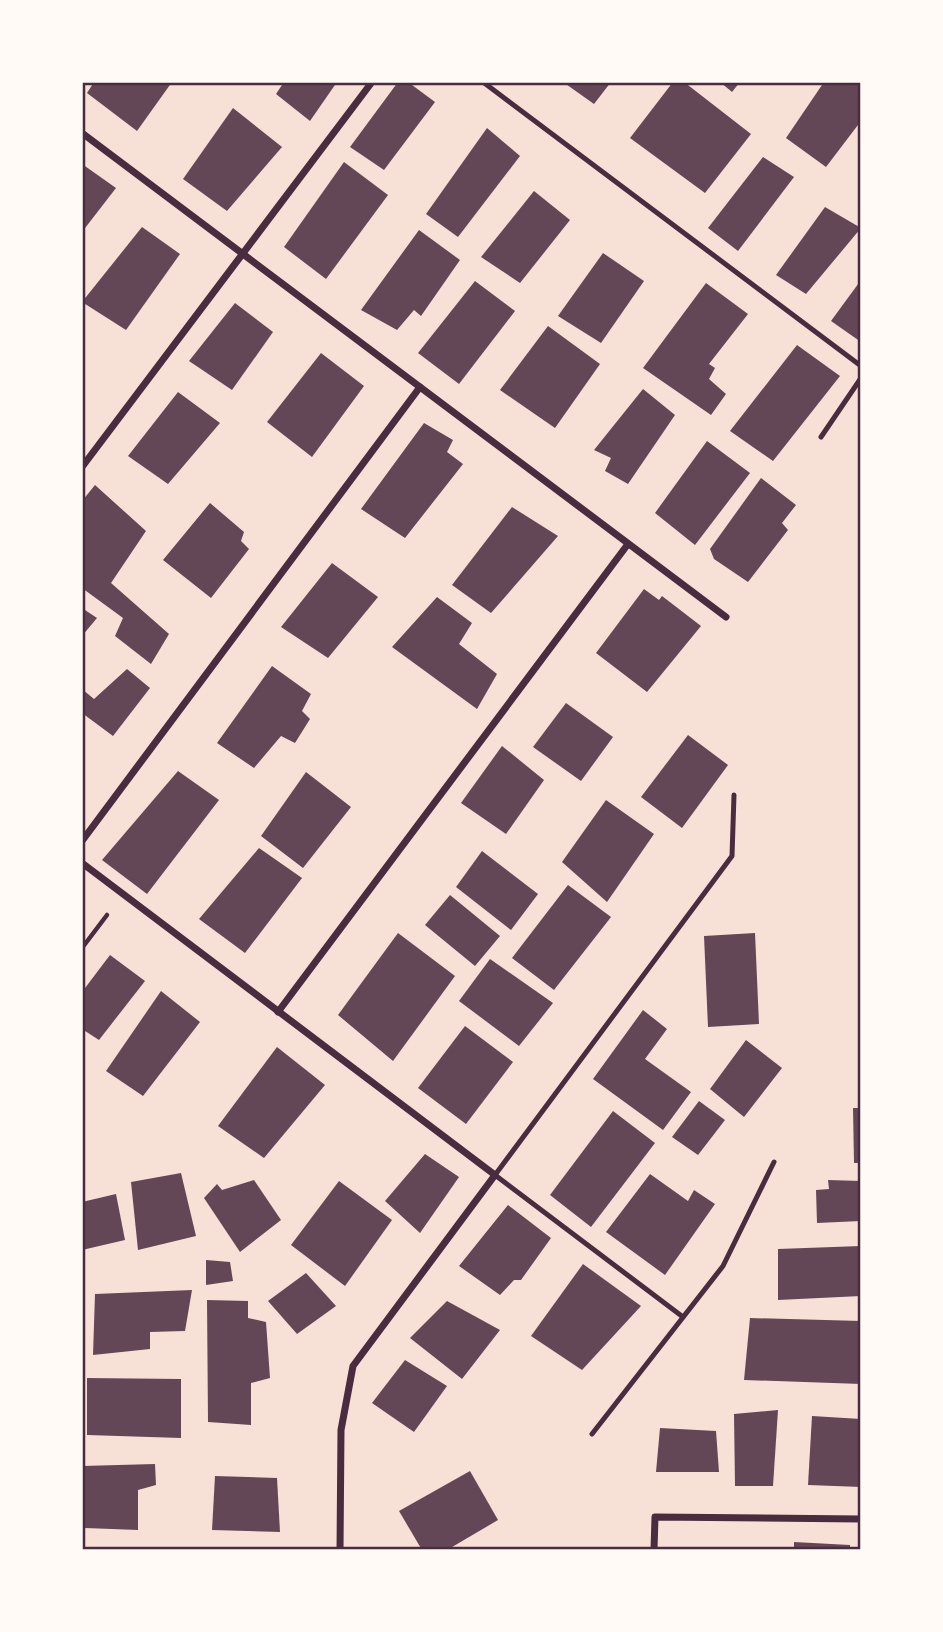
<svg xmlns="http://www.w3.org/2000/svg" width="943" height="1632" font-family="'Roboto Condensed',sans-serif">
  <rect width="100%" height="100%" fill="#f7e1d7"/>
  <!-- building -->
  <g fill="#644757">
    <polygon points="94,82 172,82 137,131 87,93"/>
    <polygon points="284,82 337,82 310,121 276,94"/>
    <polygon points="398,82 408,82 435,102 384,170 350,147"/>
    <polygon points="563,82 611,82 594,104"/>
    <polygon points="673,82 684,82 751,134 705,193 630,138"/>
    <polygon points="720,82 740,82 732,92"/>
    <polygon points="824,82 861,82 861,121 826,167 786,138"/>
    <polygon points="233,108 282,147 227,211 183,179"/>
    <polygon points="487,128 520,156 458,237 426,214"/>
    <polygon points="763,157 794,177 738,251 708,228"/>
    <polygon points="344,162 388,195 326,279 284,247"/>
    <polygon points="82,164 116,188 82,232"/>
    <polygon points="534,191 570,220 520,283 481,257"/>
    <polygon points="825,207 861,228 806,294 776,275"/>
    <polygon points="142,227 180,254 126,330 82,302"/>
    <polygon points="419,230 460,260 421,316 414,310 397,330 361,310"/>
    <polygon points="603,253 644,281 601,343 558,316"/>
    <polygon points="861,280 861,342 831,321"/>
    <polygon points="475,281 515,311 459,384 418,353"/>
    <polygon points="706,283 748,314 709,364 715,368 709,379 726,394 711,415 643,368"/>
    <polygon points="235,303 273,332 232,390 189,361"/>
    <polygon points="548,326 600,364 555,428 500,390"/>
    <polygon points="797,345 840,376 773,461 730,431"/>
    <polygon points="321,353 364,386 312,457 267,422"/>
    <polygon points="643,389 675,415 628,484 605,471 611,458 594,450"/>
    <polygon points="178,392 220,423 168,484 128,456"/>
    <polygon points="424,423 453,440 447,452 463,464 405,538 361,509"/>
    <polygon points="707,441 750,473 695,545 655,513"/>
    <polygon points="761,478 796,505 782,523 788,530 748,582 714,559 710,549"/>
    <polygon points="95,485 146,531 111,583 169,634 151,664 115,636 123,618 82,588 82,501"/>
    <polygon points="210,503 244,532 241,541 249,549 211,598 163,560"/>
    <polygon points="512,507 558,536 491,613 452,585"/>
    <polygon points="332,563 378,597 328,658 281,627"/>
    <polygon points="644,589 659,600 662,596 701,626 647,692 596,653"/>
    <polygon points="437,597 472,623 459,644 497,674 477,709 392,647"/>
    <polygon points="82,608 97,618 82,636"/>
    <polygon points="272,666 311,694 302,711 310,719 295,743 281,736 254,768 217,743"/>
    <polygon points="127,669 150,688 113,736 82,713 82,689 94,699"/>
    <polygon points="566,703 613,737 581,781 533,747"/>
    <polygon points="688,735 728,765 682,828 641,797"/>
    <polygon points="502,746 544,780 506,834 461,803"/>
    <polygon points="178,771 219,800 147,894 102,860"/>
    <polygon points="306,772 351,807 303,868 261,836"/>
    <polygon points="606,800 654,834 607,902 562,862"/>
    <polygon points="259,848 302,878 245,953 199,919"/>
    <polygon points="482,851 538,894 511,930 456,887"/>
    <polygon points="568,885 611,917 554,990 512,958"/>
    <polygon points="450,895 500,936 475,966 425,925"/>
    <polygon points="398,933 455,976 393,1061 338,1015"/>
    <polygon points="755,933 759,1024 708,1027 704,936"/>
    <polygon points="110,955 145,981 99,1040 82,1029 82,992"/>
    <polygon points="490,959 553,1003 519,1046 459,1001"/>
    <polygon points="161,991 200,1022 143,1096 106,1071"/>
    <polygon points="643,1010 667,1029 645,1059 691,1092 663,1130 593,1079"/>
    <polygon points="465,1026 513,1062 466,1124 418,1088"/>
    <polygon points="746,1040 782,1068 744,1117 710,1089"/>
    <polygon points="277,1047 325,1085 264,1158 218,1126"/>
    <polygon points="699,1101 725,1120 698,1155 672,1137"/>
    <polygon points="853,1108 861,1108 861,1163 854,1163"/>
    <polygon points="613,1111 655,1143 591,1227 550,1195"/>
    <polygon points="425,1154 459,1177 420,1233 385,1201"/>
    <polygon points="181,1173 196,1236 138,1250 131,1182"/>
    <polygon points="650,1174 688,1201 694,1190 715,1204 665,1275 606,1232"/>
    <polygon points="254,1180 281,1220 240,1252 204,1198 217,1184 222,1190"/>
    <polygon points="828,1180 861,1181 861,1221 817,1223 816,1190 829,1189"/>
    <polygon points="339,1181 392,1220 345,1286 291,1245"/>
    <polygon points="116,1194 125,1240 82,1250 82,1202"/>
    <polygon points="508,1205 551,1238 521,1280 514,1280 500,1295 459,1266"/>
    <polygon points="861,1246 861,1296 778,1300 778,1249"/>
    <polygon points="206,1260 230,1262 233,1281 206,1285"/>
    <polygon points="583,1264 641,1306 582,1370 531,1336"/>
    <polygon points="306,1273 336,1306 297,1334 268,1301"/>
    <polygon points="192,1290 185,1331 150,1332 150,1349 93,1355 95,1294"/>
    <polygon points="207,1300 248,1301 248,1318 266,1322 270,1378 251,1383 251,1425 208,1422"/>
    <polygon points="447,1301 500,1330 462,1379 410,1338"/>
    <polygon points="750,1318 861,1321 861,1384 744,1380"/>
    <polygon points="405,1360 447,1386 414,1432 372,1403"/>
    <polygon points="87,1378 181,1379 181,1438 87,1435"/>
    <polygon points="778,1410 773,1486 735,1486 734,1414"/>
    <polygon points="812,1416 861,1419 861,1487 808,1485"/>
    <polygon points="660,1428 716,1431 719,1472 656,1472"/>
    <polygon points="155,1464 156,1485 138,1490 138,1530 85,1528 82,1466"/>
    <polygon points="470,1471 498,1520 447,1550 422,1550 399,1511"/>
    <polygon points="215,1476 277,1478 280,1532 212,1530"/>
    <polygon points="794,1542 850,1545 850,1550 794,1550"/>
  </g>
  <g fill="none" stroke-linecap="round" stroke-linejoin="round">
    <!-- path -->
    <polyline stroke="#4a2c40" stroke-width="4.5" points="82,948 107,915"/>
    <!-- service -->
    <g stroke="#4a2c40" stroke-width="5">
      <polyline points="483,82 861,366"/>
      <polyline points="821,437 861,378"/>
      <polyline points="683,1317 495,1175 732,856 734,795"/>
      <polyline points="592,1434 723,1266 774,1162"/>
    </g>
    <!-- minor -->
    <g stroke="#4a2c40" stroke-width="7">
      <polyline points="82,133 726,617"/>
      <polyline points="82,467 372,82"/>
      <polyline points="82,841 420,387"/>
      <polyline points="82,863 495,1175 353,1366 341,1430 340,1550"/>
      <polyline points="278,1012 628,544"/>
      <polyline points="654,1550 655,1517 861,1519"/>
    </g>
  </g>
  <!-- border -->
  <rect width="943" height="1632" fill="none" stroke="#fffaf5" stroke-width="168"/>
  <rect x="84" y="84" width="775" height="1464" fill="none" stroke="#4a2c40" stroke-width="2.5"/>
</svg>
